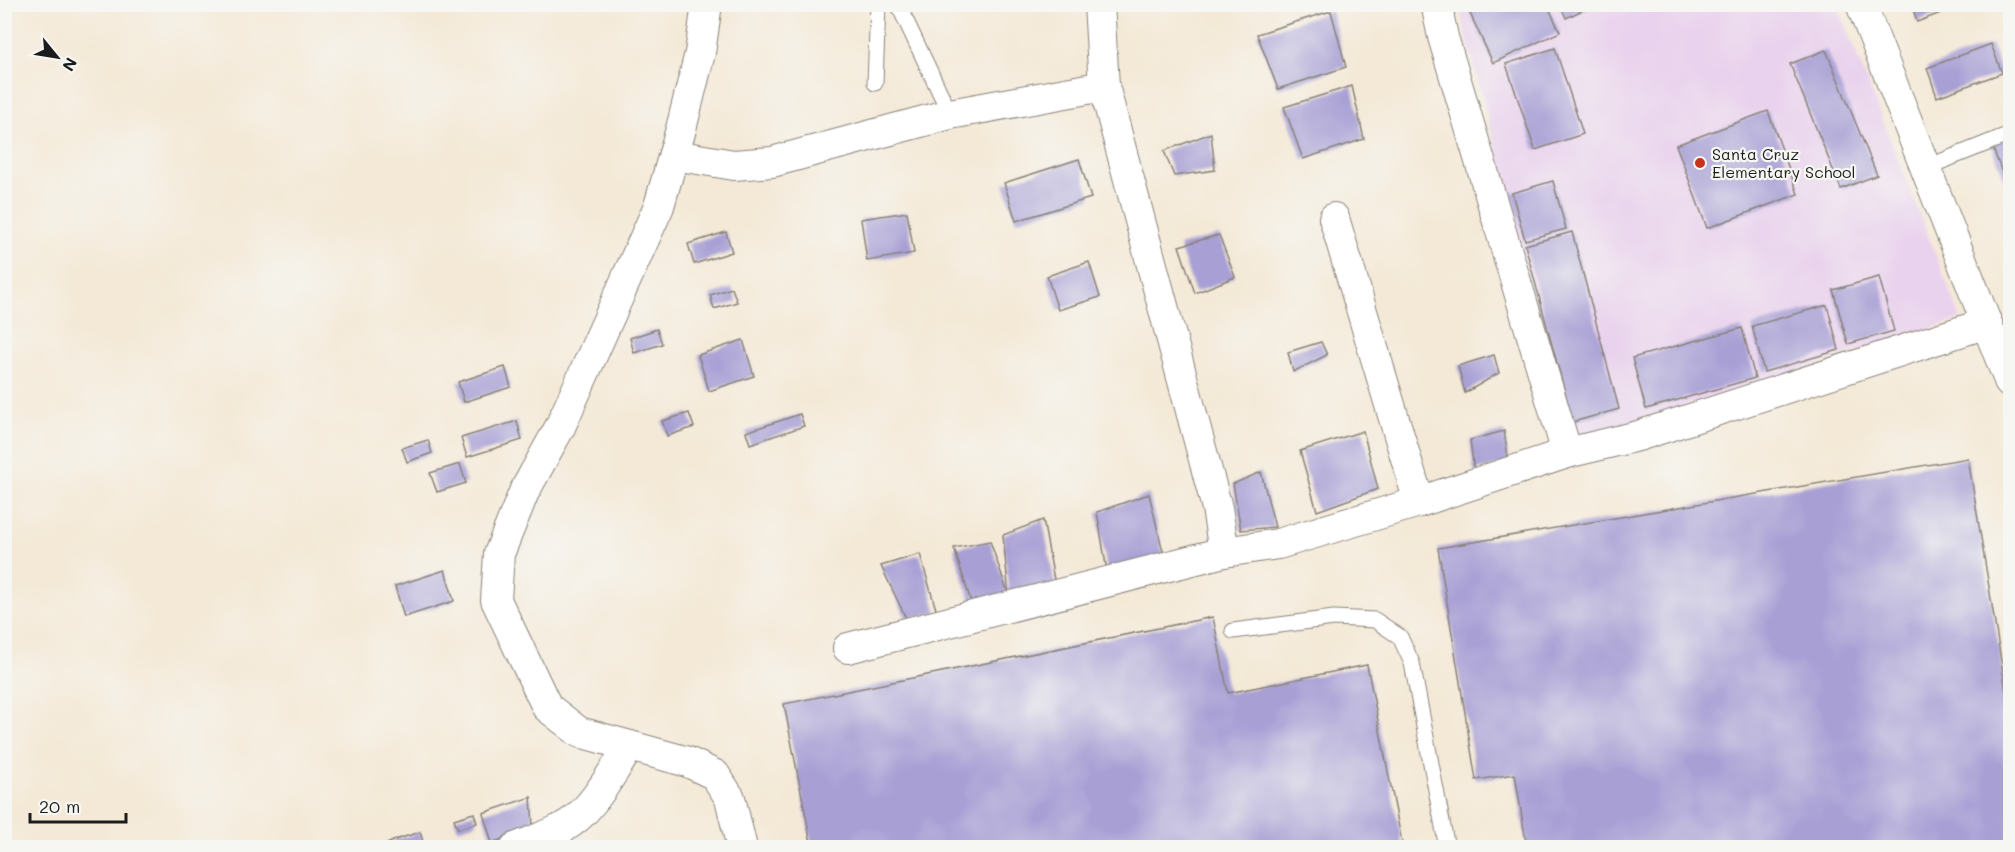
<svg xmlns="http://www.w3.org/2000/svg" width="2015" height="852" font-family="Mali,sans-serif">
  <rect width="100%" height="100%" fill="#f6f6f2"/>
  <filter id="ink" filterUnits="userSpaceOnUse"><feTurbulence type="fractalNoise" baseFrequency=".0167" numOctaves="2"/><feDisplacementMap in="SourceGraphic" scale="12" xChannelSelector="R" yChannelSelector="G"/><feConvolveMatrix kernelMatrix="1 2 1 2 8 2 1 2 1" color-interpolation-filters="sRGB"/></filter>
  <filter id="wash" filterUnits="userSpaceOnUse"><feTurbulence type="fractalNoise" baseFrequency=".008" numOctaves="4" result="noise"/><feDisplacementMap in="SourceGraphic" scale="24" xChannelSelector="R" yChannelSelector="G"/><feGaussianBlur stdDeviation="1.35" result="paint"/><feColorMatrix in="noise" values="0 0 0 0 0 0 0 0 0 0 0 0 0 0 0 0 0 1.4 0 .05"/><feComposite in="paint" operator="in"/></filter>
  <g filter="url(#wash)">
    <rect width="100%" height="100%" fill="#f4e9d7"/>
    <!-- built -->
    <polygon fill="#e9d2ed" points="1463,4 1837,5 1961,319 1572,441 1459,7"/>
    <g id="blocks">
      <!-- building -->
      <g fill="#a8a0d5">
        <polygon points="1472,4 1547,4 1560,32 1493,63 1467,7"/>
        <polygon points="1560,4 1595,4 1566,18"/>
        <polygon points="1934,4 1962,4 1962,5 1917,22 1914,12"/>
        <polygon points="1331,11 1346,67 1278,89 1257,34"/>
        <polygon points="1991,44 2002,73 1937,97 1927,68"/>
        <polygon points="1555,48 1583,134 1535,150 1506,64"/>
        <polygon points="1826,50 1877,175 1841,189 1790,64"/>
        <polygon points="1352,86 1364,139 1303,159 1284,107"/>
        <polygon points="1768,111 1798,194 1707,228 1676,145"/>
        <polygon points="1211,133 1215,170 1174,176 1164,151"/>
        <polygon points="2010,136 2010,194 1991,143"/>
        <polygon points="1079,159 1091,198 1016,221 1004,183"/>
        <polygon points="1553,181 1566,229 1525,240 1512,193"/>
        <polygon points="907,212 914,253 867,261 861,219"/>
        <polygon points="726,232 732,252 694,264 688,244"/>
        <polygon points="1572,232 1619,409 1573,422 1525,245"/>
        <polygon points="1219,235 1235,277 1195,293 1179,246"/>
        <polygon points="1089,262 1100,297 1058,310 1047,276"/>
        <polygon points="1879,277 1894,331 1848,344 1833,290"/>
        <polygon points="732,288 737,302 714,309 710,295"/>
        <polygon points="1827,305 1839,350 1764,372 1752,326"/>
        <polygon points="1742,328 1755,378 1646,409 1632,358"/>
        <polygon points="657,329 662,344 634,353 630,338"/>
        <polygon points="743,340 754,376 709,391 698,355"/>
        <polygon points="1321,342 1327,355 1293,372 1288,352"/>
        <polygon points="1494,355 1499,373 1465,393 1458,366"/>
        <polygon points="505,367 511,387 464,402 458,382"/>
        <polygon points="689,413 694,427 667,436 662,421"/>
        <polygon points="800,414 804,426 750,444 746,432"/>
        <polygon points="517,421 522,440 467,457 461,438"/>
        <polygon points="1363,431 1378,489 1317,511 1300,451"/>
        <polygon points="1504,431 1509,463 1474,471 1470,440"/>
        <polygon points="428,440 432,453 407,462 402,448"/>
        <polygon points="1968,458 2010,716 2010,848 1527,848 1515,774 1476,780 1438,548"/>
        <polygon points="460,464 466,483 437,492 430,473"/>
        <polygon points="1261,472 1275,527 1241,530 1233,484"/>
        <polygon points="1149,494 1164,556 1107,571 1097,512"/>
        <polygon points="1043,520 1055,585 972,605 954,548 990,541 1009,596 1003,535"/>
        <polygon points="920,554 937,613 906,618 881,566"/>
        <polygon points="445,570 454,601 404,617 395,586"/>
        <polygon points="1213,617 1228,693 1367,665 1403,848 812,848 784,704"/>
        <polygon points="531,797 533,827 492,843 483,813"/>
        <polygon points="474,813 477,823 458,829 454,819"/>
        <polygon points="420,832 425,848 379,848 395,840"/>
      </g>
    </g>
  </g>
  <g filter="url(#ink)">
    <use href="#blocks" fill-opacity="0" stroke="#88827a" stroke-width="1.5"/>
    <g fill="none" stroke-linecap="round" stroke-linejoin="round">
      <!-- lane casing -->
      <g stroke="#88827a" stroke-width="17">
        <g id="lane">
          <polyline points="898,4 950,114"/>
          <polyline points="875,83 878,4"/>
          <polyline points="1925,168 2010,134"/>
          <polyline points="1233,631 1334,618 1375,620 1400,637 1412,663 1447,848"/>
        </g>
      </g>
      <!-- street casing -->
      <g stroke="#88827a" stroke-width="32">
        <g id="street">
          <polyline points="707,4 700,53 681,129 659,206 560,427 524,492 499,554 496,600 547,707 579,732 688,762 715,775 730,798 742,848"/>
          <polyline points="1099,4 1104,86 1217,508 1224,552 1278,544 1419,502 1567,453 1638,436 1987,323"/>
          <polyline points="1442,4 1438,13 1443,37 1567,453"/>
          <polyline points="1861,4 2010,383"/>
          <polyline points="674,155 734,165 772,162 950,114 1104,86"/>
          <polyline points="1334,218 1419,502"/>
          <polyline points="848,648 1224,552"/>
          <path d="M515,848C534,840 563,831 578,817C599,798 614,769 630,746"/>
        </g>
      </g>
      <!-- lane -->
      <use href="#lane" stroke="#fff" stroke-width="15"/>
      <!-- street -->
      <use href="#street" stroke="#fff" stroke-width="30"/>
    </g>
  </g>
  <!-- markers -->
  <circle fill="#c8321e" stroke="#f6f6f2" stroke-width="2" cx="1700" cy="163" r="6"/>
  <g text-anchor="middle" stroke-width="4.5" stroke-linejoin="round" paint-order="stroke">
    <!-- poi labels -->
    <g font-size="16" fill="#1c1c1c" stroke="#f6f6f2" text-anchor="start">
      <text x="1712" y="160">Santa Cruz<tspan x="1712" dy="18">Elementary School</tspan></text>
    </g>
  </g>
  <!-- margin -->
  <rect width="2015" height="852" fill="none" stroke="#f6f6f2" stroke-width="24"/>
  <!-- north arrow -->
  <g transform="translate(57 57) rotate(120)" stroke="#f6f6f2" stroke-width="4.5" paint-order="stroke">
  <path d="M0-4.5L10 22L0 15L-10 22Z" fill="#1c1c1c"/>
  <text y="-9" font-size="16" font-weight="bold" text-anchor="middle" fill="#1c1c1c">N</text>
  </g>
  <!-- scale -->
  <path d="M30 813v9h96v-9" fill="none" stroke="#1c1c1c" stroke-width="3"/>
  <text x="39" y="813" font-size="18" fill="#1c1c1c" stroke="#f6f6f2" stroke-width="4.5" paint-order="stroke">20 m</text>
</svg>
